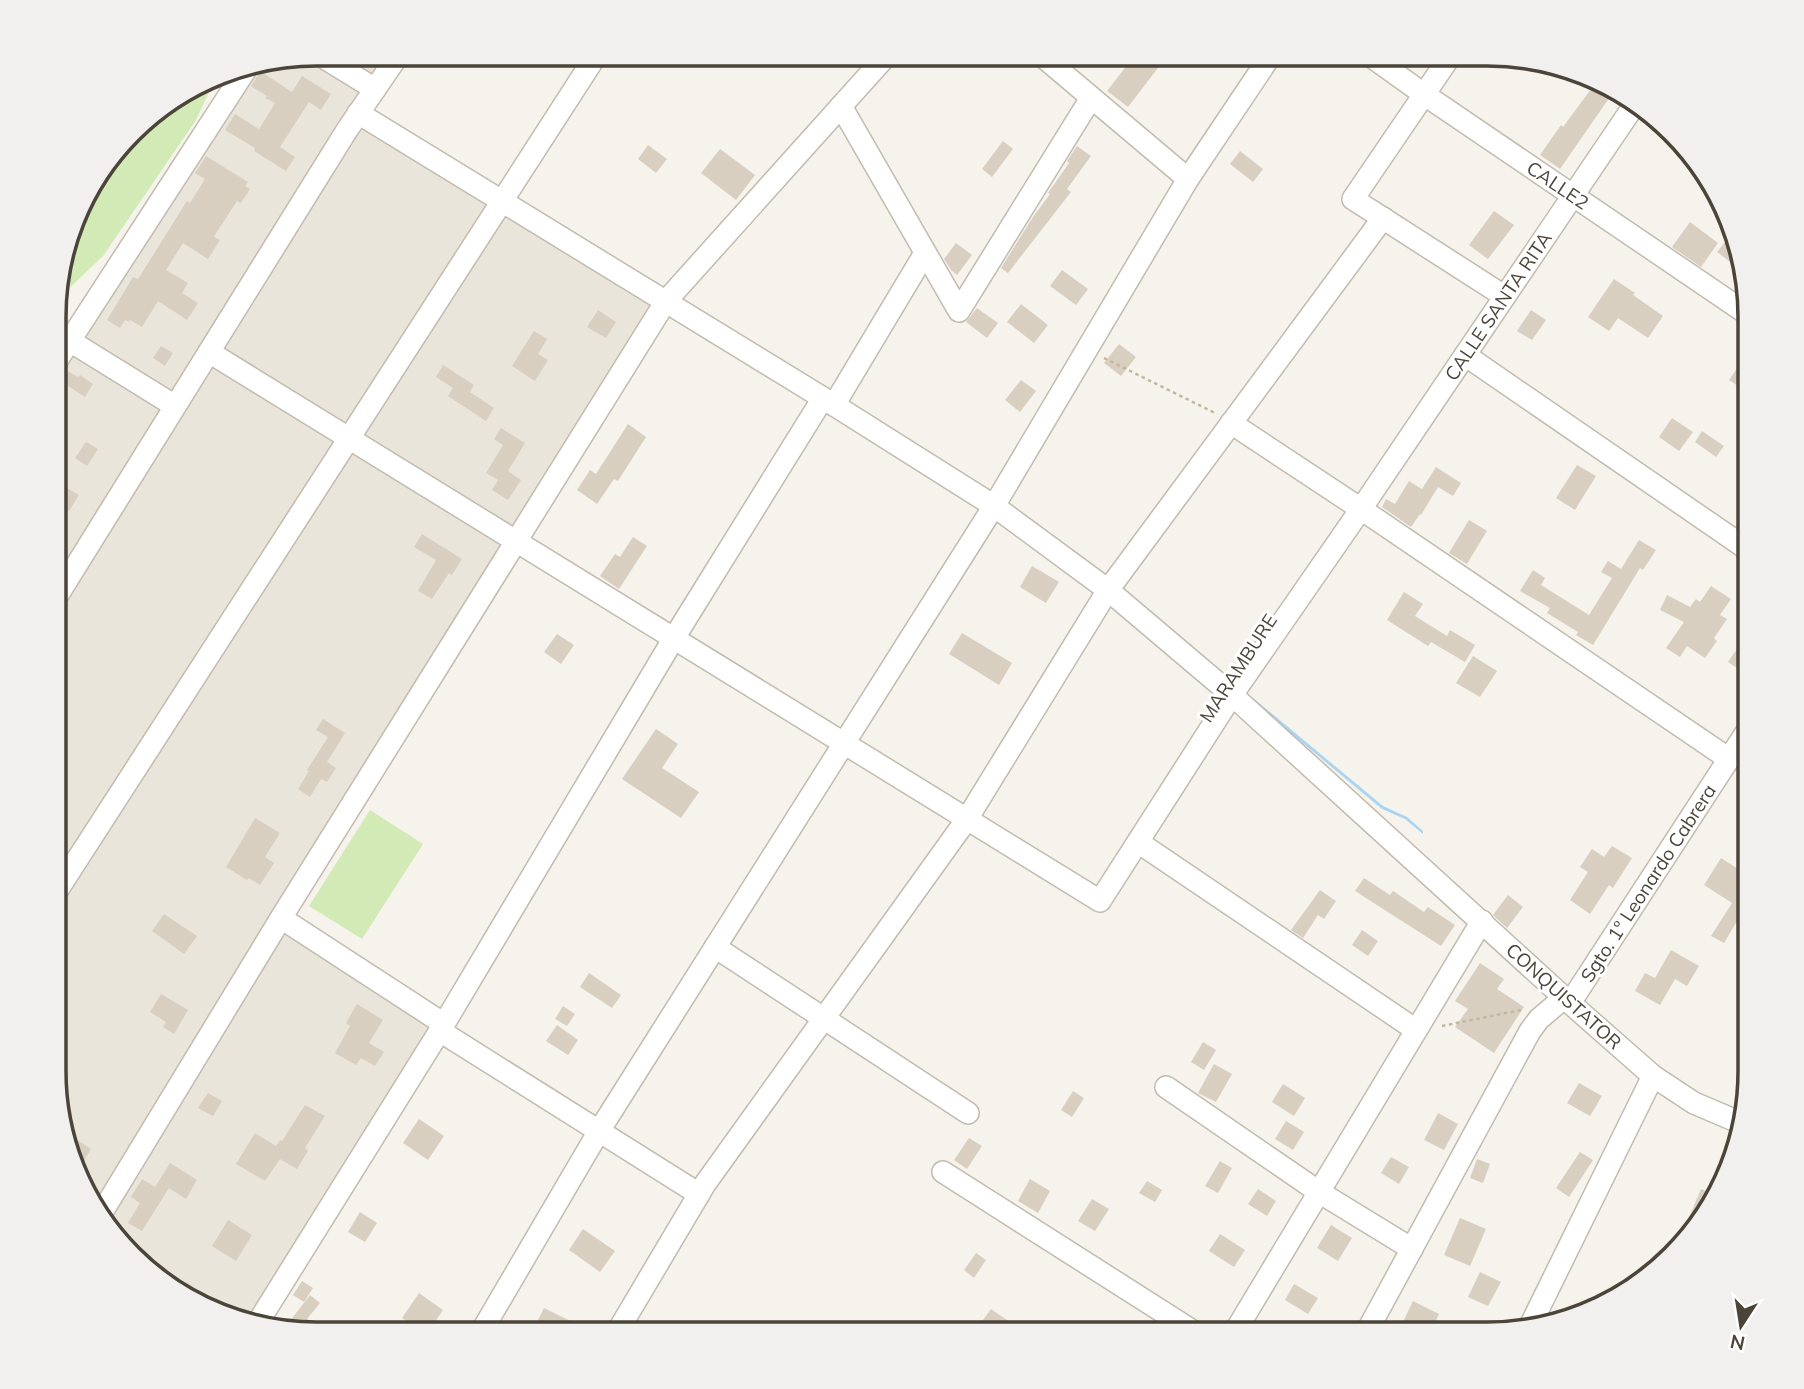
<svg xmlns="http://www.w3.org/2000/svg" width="1804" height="1389" font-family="Mulish,sans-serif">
  <rect width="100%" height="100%" fill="#f6f3ec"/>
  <!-- residential -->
  <polygon fill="#eae5da" points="318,54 403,54 365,111 665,297 268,920 435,1024 251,1323 217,1315 144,1270 82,1188 55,1089 56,375 254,65"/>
  <!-- green -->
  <g fill="#d2eab5">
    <polygon points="215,79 196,120 103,256 63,294 57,296 57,283 89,186 144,119"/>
    <polygon points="370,810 423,844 362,939 309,906"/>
  </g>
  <!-- water -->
  <polygon fill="#a9d4f2" points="1253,698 1383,806 1407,817 1423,831 1423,834 1405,819 1382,809 1251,700"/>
  <!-- building -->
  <g fill="#d8cfc1">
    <polygon points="1135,55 1149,55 1161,64 1128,107 1107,91"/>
    <polygon points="260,71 292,92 302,76 331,94 321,110 309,102 280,147 295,157 286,171 254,151 255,148 225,130 235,114 259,129 275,103 265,98 267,96 251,86"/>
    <polygon points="1597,81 1614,91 1560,169 1540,155 1561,125 1563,127"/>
    <polygon points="1003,141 1013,149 992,177 982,169"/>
    <polygon points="648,145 667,159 656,173 638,159"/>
    <polygon points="1077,146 1091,156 1067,189 1071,192 1008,273 1001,268 1033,217 1050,194 1048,193 1069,163 1067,161"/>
    <polygon points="720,149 755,175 736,200 701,173"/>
    <polygon points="1240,151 1263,169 1253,182 1230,164"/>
    <polygon points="206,156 248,182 245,186 250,189 241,203 237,201 215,235 214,237 220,240 208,259 183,243 166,270 188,283 182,293 198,303 187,320 158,301 142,327 130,320 129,322 125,320 120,328 107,320 133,277 138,279 187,201 190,203 205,179 195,173"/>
    <polygon points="1494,211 1514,225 1488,259 1469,245"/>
    <polygon points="1690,222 1718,243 1701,267 1672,247"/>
    <polygon points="1725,242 1734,248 1738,268 1717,252"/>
    <polygon points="956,243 972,255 957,275 951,270 944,259"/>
    <polygon points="1062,270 1088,289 1076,305 1050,286"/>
    <polygon points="1614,279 1635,293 1633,295 1663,316 1648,338 1618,318 1609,331 1588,317"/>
    <polygon points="1021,304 1048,325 1034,343 1007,322"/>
    <polygon points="977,308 998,323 987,338 966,322"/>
    <polygon points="598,310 616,322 606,338 587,327"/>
    <polygon points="1531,310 1546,320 1532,340 1517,331"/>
    <polygon points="534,331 547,339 538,354 548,360 535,381 512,366"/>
    <polygon points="1119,344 1136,357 1121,376 1104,363"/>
    <polygon points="161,346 173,353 165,366 153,358"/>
    <polygon points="1742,361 1750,367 1750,394 1729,380"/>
    <polygon points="443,365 474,385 470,392 494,408 486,421 448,396 453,388 436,377"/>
    <polygon points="66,370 78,377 80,375 93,384 85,397 57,379"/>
    <polygon points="1021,380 1036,391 1020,412 1005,400"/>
    <polygon points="1672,418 1693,432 1679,451 1659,437"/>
    <polygon points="628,424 646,437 618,481 614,479 597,504 577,490 590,470 596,474"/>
    <polygon points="501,428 525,443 508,471 521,480 508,500 492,490 498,480 486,473 503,445 494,439"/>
    <polygon points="1702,431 1724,446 1716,457 1695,442"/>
    <polygon points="86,442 98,449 87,466 75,458"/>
    <polygon points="1577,465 1596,476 1575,510 1556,498"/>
    <polygon points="1436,467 1461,483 1453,496 1438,487 1421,515 1420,514 1411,527 1382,507 1386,499 1395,504 1409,481 1422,489"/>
    <polygon points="56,482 79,495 69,511 56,502"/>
    <polygon points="1469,520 1487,531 1467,564 1449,553"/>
    <polygon points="422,534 462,559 452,575 449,573 432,599 418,591 436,560 414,547"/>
    <polygon points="633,537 647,546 619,589 600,576 615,554 620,557"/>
    <polygon points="1639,540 1656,550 1643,570 1640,568 1593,645 1576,635 1578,632 1547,613 1550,608 1520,591 1533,570 1545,578 1541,585 1589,615 1612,578 1601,572 1608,561 1621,569"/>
    <polygon points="1032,566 1059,582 1046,603 1020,587"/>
    <polygon points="1711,586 1731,599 1720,615 1727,619 1714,638 1717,641 1705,658 1687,646 1680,657 1666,648 1684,622 1660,610 1667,595 1690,607 1696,599 1700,602"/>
    <polygon points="1404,592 1423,604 1415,616 1447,636 1450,630 1475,645 1465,662 1431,642 1428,646 1387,620"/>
    <polygon points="1750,630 1749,651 1749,676 1728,662"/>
    <polygon points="962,633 1012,663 999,685 949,654"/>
    <polygon points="557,634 574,645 561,664 544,652"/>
    <polygon points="1473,656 1497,671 1480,697 1456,683"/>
    <polygon points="323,719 345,733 327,762 336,768 327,782 321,779 310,797 298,789 309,771 307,770 328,737 316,730"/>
    <polygon points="656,729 678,744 662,768 699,792 681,818 622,779"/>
    <polygon points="255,818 280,833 265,857 274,863 260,885 249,878 247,880 226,867"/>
    <polygon points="1612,846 1632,858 1613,888 1609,885 1590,914 1570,900 1588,872 1580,867 1592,849 1604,857"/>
    <polygon points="1721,858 1749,876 1749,901 1724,943 1711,936 1732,903 1704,885"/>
    <polygon points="1364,878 1390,895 1393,891 1424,912 1428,907 1455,925 1441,946 1355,891"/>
    <polygon points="1320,890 1336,901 1324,919 1318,915 1303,938 1291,930"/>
    <polygon points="1508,895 1523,907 1507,928 1493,915"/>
    <polygon points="164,914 197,936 184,954 152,931"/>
    <polygon points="1362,930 1378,941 1368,956 1352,945"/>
    <polygon points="1671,950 1699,966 1687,986 1675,979 1660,1005 1635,991 1645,973 1655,978"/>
    <polygon points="1480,963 1504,979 1497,989 1524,1007 1494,1053 1455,1027 1468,1009 1455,1001"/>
    <polygon points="589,973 621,995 612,1008 580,987"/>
    <polygon points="161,994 188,1010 174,1034 163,1027 166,1022 150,1012"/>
    <polygon points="357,1004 383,1020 369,1043 384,1052 375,1066 361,1058 356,1065 335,1053 350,1026 346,1023"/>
    <polygon points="563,1006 575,1014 567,1026 555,1019"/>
    <polygon points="557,1025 578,1040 568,1055 546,1041"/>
    <polygon points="1203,1042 1216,1050 1204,1070 1191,1062"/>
    <polygon points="1214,1064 1232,1074 1216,1102 1198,1093"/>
    <polygon points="1579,1083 1602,1096 1590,1116 1567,1103"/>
    <polygon points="1283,1084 1305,1098 1294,1116 1272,1102"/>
    <polygon points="1073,1091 1084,1098 1072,1117 1061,1110"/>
    <polygon points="208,1093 222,1101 213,1116 198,1108"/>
    <polygon points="305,1105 325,1116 305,1148 308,1151 297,1169 280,1159 265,1181 236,1164 255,1133 276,1146 280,1140 282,1141"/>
    <polygon points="1438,1113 1458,1124 1444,1150 1424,1140"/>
    <polygon points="419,1119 444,1136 428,1160 403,1143"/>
    <polygon points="1286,1121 1304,1132 1293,1150 1275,1139"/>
    <polygon points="67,1133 91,1149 83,1162 73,1155"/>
    <polygon points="969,1138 982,1146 967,1169 954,1160"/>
    <polygon points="1580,1152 1593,1160 1569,1197 1556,1188"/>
    <polygon points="1391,1157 1409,1167 1399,1184 1381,1173"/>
    <polygon points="1477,1159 1490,1164 1483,1183 1470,1178"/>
    <polygon points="1220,1161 1232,1168 1218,1193 1205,1186"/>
    <polygon points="170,1163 197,1180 186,1199 169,1188 142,1231 128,1223 140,1203 131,1197 142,1179 155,1187"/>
    <polygon points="1030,1179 1050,1191 1038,1213 1018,1201"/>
    <polygon points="1147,1181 1162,1190 1155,1202 1139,1193"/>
    <polygon points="1258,1189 1276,1201 1267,1216 1248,1204"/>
    <polygon points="1701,1189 1715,1195 1689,1237 1682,1234"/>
    <polygon points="1092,1199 1109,1209 1095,1231 1078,1221"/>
    <polygon points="360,1212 377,1223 365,1242 348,1232"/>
    <polygon points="1460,1218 1486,1229 1470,1266 1444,1255"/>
    <polygon points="228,1220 252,1235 236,1261 212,1246"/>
    <polygon points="1331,1225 1352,1238 1338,1261 1317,1248"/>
    <polygon points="583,1229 615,1251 600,1272 569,1250"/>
    <polygon points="1220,1234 1245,1250 1234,1267 1209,1251"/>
    <polygon points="976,1253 986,1260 974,1278 964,1270"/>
    <polygon points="1480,1272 1501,1282 1488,1306 1468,1297"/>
    <polygon points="302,1281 313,1288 304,1302 293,1295"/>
    <polygon points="1294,1284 1318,1298 1308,1314 1285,1300"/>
    <polygon points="419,1293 443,1310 427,1334 402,1318"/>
    <polygon points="310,1295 320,1303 307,1319 312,1322 303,1334 283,1330"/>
    <polygon points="1413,1301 1439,1314 1429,1335 1419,1335 1401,1326"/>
    <polygon points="544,1308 597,1334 546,1334 534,1328"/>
    <polygon points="991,1309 1014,1325 1007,1335 995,1335 980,1324"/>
  </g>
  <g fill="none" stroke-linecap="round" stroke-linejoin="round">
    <!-- minor casing -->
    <g stroke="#c2bbae" stroke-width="24">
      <g id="minor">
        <polyline points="318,54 375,89"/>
        <polyline points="1041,55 1188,179"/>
        <polyline points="1369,55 1425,95 1749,315"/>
        <polyline points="1451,55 1353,199 1504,296"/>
        <polyline points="841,106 959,311 1091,98"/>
        <polyline points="358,113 823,398 994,506 1108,590 1232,695 1570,1003 1653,1076 1694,1103 1741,1123"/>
        <polyline points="70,341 175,406"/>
        <polyline points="209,352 1100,901 1232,695 1361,509 1635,104"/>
        <polyline points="1465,355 1750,551"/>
        <polyline points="56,362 248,66"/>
        <polyline points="834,405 925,253"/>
        <polyline points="1231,423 1361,509 1729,759"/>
        <polyline points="56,598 347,130 399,54"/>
        <polyline points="1138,842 1416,1030"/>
        <polyline points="55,894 597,54"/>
        <polyline points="281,918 444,1024"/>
        <polyline points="715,947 968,1113"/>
        <polyline points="1570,1003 1749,728"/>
        <polyline points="440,1031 699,1194"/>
        <polyline points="1166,1087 1319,1192 1412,1249"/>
        <polyline points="943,1172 1199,1335"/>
        <polyline points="101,1214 281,918 666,301 887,55"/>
        <polyline points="257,1324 444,1024 674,638 823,398"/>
        <polyline points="1531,1324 1653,1076"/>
        <polyline points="480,1334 599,1131 994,506 1188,179 1271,55"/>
        <polyline points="616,1334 705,1184 967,819 1108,590 1383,218"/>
        <polyline points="1233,1335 1482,921"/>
        <polyline points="1365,1335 1530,1031 1539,1019 1565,997"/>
      </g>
    </g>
    <!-- path -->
    <g stroke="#c4b79f" stroke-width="2.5" stroke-dasharray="3.5 3.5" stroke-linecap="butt">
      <polyline points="1104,358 1217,414"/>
      <polyline points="1442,1026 1521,1010"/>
    </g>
    <!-- minor -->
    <use href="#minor" stroke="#fff" stroke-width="21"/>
  </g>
  <g text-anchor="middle" stroke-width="6" stroke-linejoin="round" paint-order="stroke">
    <!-- street labels -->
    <g font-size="19" fill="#4b4439" stroke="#fff">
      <text transform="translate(1558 185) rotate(34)" y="7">CALLE2</text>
      <text transform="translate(1498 306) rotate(-56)" y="7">CALLE SANTA RITA</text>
      <text transform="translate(1238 668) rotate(-57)" y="7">MARAMBURE</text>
      <text transform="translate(1648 883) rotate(-57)" y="7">Sgto. 1º Leonardo Cabrera</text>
      <text transform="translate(1564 996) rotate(42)" y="7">CONQUISTATOR</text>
    </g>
  </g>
  <!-- crop -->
  <path d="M0 0H1804V1389H0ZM317 66H1487A251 251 0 0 1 1738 317V1071A251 251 0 0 1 1487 1322H317A251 251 0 0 1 66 1071V317A251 251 0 0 1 317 66Z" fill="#f1f0ef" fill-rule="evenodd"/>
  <path fill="none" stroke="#4b4439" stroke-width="3.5" d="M317 66H1487A251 251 0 0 1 1738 317V1071A251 251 0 0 1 1487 1322H317A251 251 0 0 1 66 1071V317A251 251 0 0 1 317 66Z"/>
  <!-- north arrow -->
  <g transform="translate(1741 1326) rotate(192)" stroke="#ffffff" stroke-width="5" paint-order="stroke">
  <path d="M0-5L12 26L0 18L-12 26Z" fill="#4b4439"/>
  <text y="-10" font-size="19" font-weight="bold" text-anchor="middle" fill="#4b4439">N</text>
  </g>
</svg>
